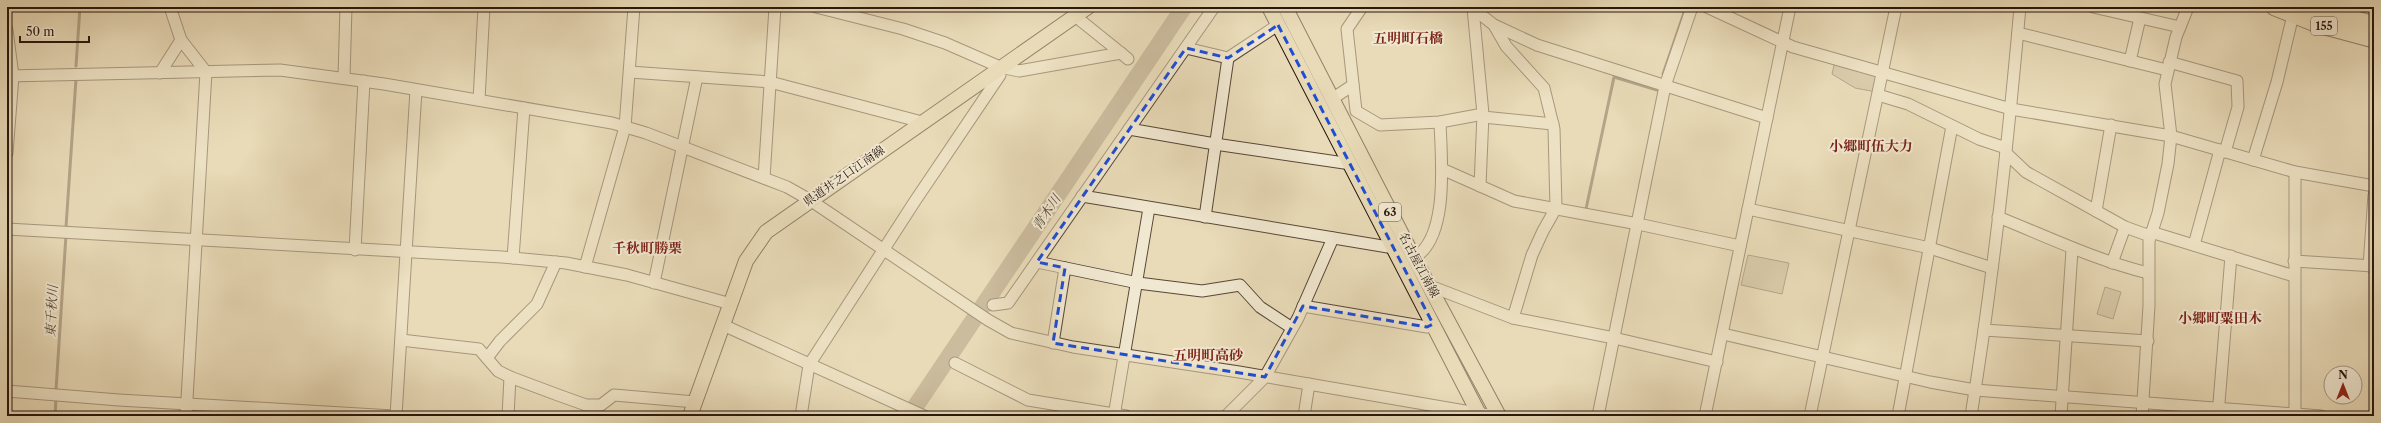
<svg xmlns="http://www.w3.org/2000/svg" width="2381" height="423" font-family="'Libre Caslon Text','Noto Serif JP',serif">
  <rect width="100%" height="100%" fill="#e9dbb8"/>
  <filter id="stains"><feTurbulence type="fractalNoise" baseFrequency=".005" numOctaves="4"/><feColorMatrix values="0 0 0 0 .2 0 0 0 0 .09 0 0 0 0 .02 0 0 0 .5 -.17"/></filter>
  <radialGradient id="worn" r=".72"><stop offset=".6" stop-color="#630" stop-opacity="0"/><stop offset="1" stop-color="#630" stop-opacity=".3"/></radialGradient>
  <!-- green -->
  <g fill="#c8ba9b" stroke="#786854">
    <polygon points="1835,61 1878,73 1876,92 1855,88 1832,74"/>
    <polygon points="1748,255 1789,263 1782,294 1741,285"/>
    <polygon points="2105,287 2121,292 2113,319 2097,314"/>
  </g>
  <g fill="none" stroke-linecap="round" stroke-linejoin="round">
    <!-- stream -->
    <g stroke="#746451" stroke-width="3">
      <polyline points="76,66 80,7"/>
      <polyline points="1663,74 1686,7"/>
      <polyline points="1586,209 1614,77 1657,90"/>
      <polyline points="66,227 76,79"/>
      <polyline points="56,390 66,235"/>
      <polyline points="55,416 56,398"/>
    </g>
    <!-- river -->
    <polyline stroke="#a7987e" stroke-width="17" points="909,416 1184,7"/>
    <!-- minor casing -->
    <g stroke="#584738" stroke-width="13">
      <g id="minor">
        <polyline points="170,7 181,40 206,72 186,416"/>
        <polyline points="816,7 903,29 945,43 1000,67 1019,71 1121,53 1128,59"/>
        <polyline points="1362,7 1347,29 1356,111 1380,125 1440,122 1483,114"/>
        <polyline points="1471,7 1494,25 1537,45 1767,118"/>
        <polyline points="1707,7 1793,47 2011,109 2171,136 2295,172 2374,186"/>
        <polyline points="2093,7 2180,27"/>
        <polyline points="1473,8 1483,114 1480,186"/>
        <polyline points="1075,16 1121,53"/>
        <polyline points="1494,25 1506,46 1544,88 1554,129 1556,208 1543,231 1532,255 1513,318"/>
        <polyline points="7,30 13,76 7,153"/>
        <polyline points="2018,33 2167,70"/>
        <polyline points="1186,48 1228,58 1278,25"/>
        <polyline points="2130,61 2140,18"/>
        <polyline points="2169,62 2237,81 2238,107 2225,152"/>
        <polyline points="630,72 770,82 922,122"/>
        <polyline points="160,73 181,40"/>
        <polyline points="7,76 280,70 384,84 612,123 646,133 787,187 810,200 988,320 1011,333 1073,347 1239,372 1494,416"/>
        <polyline points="344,78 346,7"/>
        <polyline points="1878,95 1908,104 1979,139 2006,148"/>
        <polyline points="1332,99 1353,85"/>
        <polyline points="479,100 484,7"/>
        <polyline points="1483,117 1553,124"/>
        <polyline points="1129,129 1215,144 1351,164"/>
        <polyline points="2006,153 2026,172 2125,227 2150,236"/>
        <polyline points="2253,160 2277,82 2293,15"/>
        <polyline points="1442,169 1514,201 1638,224 1740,246"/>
        <polyline points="2295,172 2295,416"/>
        <polyline points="764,178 775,7"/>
        <polyline points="1082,196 1388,247 1394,246"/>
        <polyline points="1748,209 1930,248 1992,268"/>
        <polyline points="2096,211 2111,125"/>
        <polyline points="1205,217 1228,58"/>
        <path d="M1998,217C2048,237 2095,260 2148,273"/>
        <polyline points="7,229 502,257 566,263 627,275 731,304"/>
        <polyline points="2151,232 2294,276"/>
        <polyline points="2194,245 2220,150"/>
        <polyline points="355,250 364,81"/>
        <polyline points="513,258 524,108"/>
        <path d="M1414,258C1450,237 1441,157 1440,122"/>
        <polyline points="2294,261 2374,266"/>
        <polyline points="1037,262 1138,283 1202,291 1240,285 1260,307 1292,328"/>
        <polyline points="2112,263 2125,227"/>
        <polyline points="2369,266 2374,195"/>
        <polyline points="585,267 625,127 634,7"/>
        <polyline points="654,283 697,77"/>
        <polyline points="1430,286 1513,318 1614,338 1717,362"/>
        <polyline points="993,305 1008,303 1214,7"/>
        <polyline points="1303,306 1427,327 1433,324"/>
        <polyline points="723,325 924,416"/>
        <polyline points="1984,330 2148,341"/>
        <polyline points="1723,334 1930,382 1975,390 2321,416"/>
        <polyline points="401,340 479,349 498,371 510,377 558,395 586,405 601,405 614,395 695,402"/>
        <polyline points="1053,343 1065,268"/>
        <polyline points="487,358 500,341 537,304 556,262"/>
        <polyline points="955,363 1028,400 1126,416"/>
        <polyline points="7,391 119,400 393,416"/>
        <polyline points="2218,415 2231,256"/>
        <polyline points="396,416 416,90"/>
        <polyline points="508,416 510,377"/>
        <polyline points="801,416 809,365 915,201 1000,75 1000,67"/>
        <polyline points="1114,416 1149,208"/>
        <polyline points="1226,416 1265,377 1298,318 1333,238"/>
        <polyline points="1304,416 1309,384"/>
        <polyline points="1598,416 1665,86 1692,7"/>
        <polyline points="1705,416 1790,7"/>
        <polyline points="1810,416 1896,7"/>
        <polyline points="1898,416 1952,126"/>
        <path d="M1971,416C1993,280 2008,144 2020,7"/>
        <polyline points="2061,416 2072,250"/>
        <polyline points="2142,416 2149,306 2149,241 2158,213 2168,164 2171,136 2165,84 2176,37 2188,7"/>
      </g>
    </g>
    <!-- major casing -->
    <g stroke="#27160d" stroke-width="16">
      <g id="major">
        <polyline points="1269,7 1480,416"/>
        <polyline points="1285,7 1414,258 1499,416"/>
        <polyline points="690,416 746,261 766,232 1088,7"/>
      </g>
    </g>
    <!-- highway casing -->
    <g stroke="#27160d" stroke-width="19">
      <g id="highway">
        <polyline points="2275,7 2318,24 2374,39"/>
        <polyline points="2310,7 2374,25"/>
      </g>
    </g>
    <!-- minor -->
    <use href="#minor" stroke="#f1e8d1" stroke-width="11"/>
    <!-- major -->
    <use href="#major" stroke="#e9dbb8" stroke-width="14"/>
    <!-- highway -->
    <use href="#highway" stroke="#e9dbb8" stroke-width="17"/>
  </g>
  <!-- marked area -->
  <path d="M0 0H2381V423H0ZM1278,25L1433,324L1427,327L1303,306L1265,377L1053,343L1065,268L1037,262L1186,48L1228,58Z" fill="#e9dbb8" fill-opacity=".55" fill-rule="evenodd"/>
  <path fill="none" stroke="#1d4ed8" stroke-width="3" stroke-dasharray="8 5" stroke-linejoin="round" d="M1278,25L1433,324L1427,327L1303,306L1265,377L1053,343L1065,268L1037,262L1186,48L1228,58Z"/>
  <g text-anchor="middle" stroke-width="4" stroke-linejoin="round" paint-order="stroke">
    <!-- shield labels -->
    <g fill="#f1e8d1" stroke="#645548" stroke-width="1">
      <rect x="2311" y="17" width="26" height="18" rx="3"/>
      <rect x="1379" y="203" width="22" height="18" rx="3"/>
    </g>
    <g font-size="11" font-weight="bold" fill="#27160d">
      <text x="2324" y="30">155</text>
      <text x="1390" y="216">63</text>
    </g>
    <!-- street labels -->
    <g font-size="12" fill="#27160d" stroke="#f1e8d1">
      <text transform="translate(844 176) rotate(-35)" y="4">県道井之口江南線</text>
      <text transform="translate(1419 265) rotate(62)" y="4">名古屋江南線</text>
    </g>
    <!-- water labels -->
    <g font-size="13" font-style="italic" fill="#5a4a3a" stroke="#f1e8d1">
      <text transform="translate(1046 212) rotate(-56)" y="5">青木川</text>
      <text transform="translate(51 311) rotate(-87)" y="5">東千秋川</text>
    </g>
    <!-- quarter labels -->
    <g font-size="14" font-weight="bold" fill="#7a1f14" stroke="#f1e8d1">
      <text x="1408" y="43">五明町石橋</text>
      <text x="1871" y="151">小郷町伍大力</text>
      <text x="647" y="253">千秋町勝栗</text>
      <text x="2220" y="323">小郷町粟田木</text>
      <text x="1208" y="360">五明町高砂</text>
    </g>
  </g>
  <!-- margin -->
  <rect width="2381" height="423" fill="none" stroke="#e9dbb8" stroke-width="24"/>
  <rect x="8" y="8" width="2365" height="407" fill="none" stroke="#27160d" stroke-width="2"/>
  <rect x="12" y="12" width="2357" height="399" fill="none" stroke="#27160d"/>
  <!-- north arrow -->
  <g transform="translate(2343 385)"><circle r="19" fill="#f1e8d1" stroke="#a09483"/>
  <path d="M0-3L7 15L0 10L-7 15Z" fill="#8f2418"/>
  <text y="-6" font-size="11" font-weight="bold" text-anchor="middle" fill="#27160d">N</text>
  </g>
  <!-- scale -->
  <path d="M20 36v6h69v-6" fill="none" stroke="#27160d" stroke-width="2"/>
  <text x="26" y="36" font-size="12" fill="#27160d" stroke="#f1e8d1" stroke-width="3" paint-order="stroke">50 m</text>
  <rect width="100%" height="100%" filter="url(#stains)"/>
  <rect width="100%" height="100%" fill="url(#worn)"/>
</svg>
